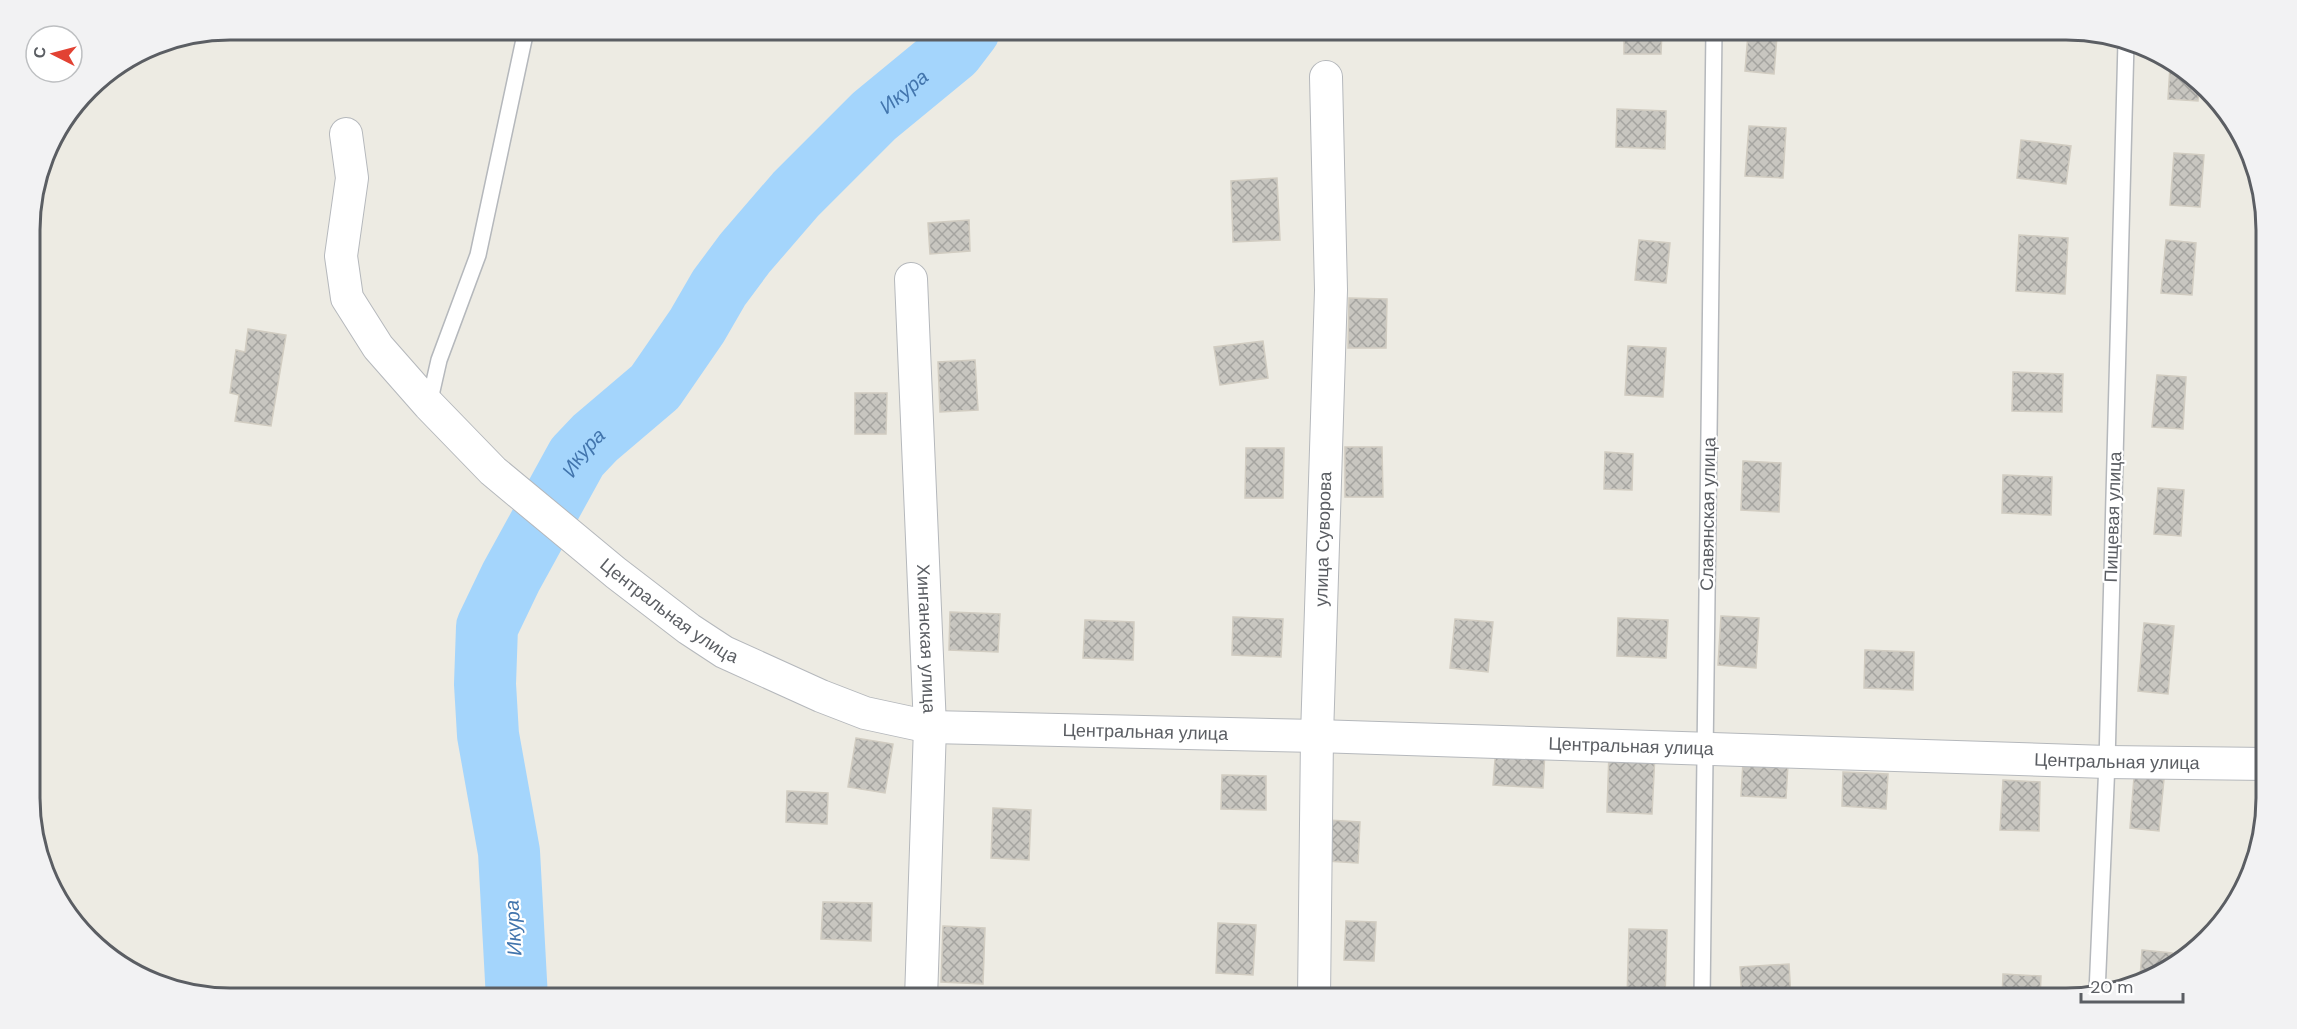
<svg xmlns="http://www.w3.org/2000/svg" width="2297" height="1029" font-family="'DM Sans',sans-serif">
  <defs>
    <pattern id="building-cross-hatch" width="8" height="8" patternUnits="userSpaceOnUse" patternTransform="scale(1.5)"><rect width="8" height="8" fill="#c8c6c0"/><path d="M0 0l8 8M0 8l8-8" fill="none" stroke="#a5a4a0"/></pattern>
  </defs>
  <rect width="100%" height="100%" fill="#edebe3"/>
  <g fill="none" stroke-linecap="round" stroke-linejoin="round">
    <!-- river -->
    <path stroke="#a4d5fc" stroke-width="62" id="s1" d="M517,999L509,852L488,735L485,684L487,627L511,577L577,457L595,438L655,387L697,326L719,288L745,253L796,194L874,116L953,51L969,30"/>
  </g>
  <!-- building -->
  <g fill="url(#building-cross-hatch)" stroke="#d1ccc1" stroke-width="1.5">
    <polygon points="1624,30 1662,30 1661,54 1624,54"/>
    <polygon points="1748,34 1777,36 1774,74 1745,71"/>
    <polygon points="2170,66 2199,88 2198,101 2168,99"/>
    <polygon points="1617,109 1666,111 1665,149 1616,147"/>
    <polygon points="1749,126 1786,128 1783,178 1745,176"/>
    <polygon points="2021,140 2071,146 2066,184 2017,178"/>
    <polygon points="2174,153 2204,155 2200,207 2170,205"/>
    <polygon points="1277,178 1280,240 1233,242 1231,181"/>
    <polygon points="969,220 970,251 930,254 928,223"/>
    <polygon points="2019,235 2068,238 2065,294 2016,291"/>
    <polygon points="1639,240 1670,243 1666,283 1635,280"/>
    <polygon points="2166,240 2196,243 2192,295 2161,293"/>
    <polygon points="1349,298 1387,299 1386,348 1348,348"/>
    <polygon points="248,329 286,335 271,426 235,421 239,395 230,393 236,350 245,352"/>
    <polygon points="1263,341 1268,378 1220,385 1214,347"/>
    <polygon points="1628,346 1666,348 1663,397 1625,395"/>
    <polygon points="975,360 978,410 940,412 938,362"/>
    <polygon points="2013,372 2063,374 2062,412 2012,411"/>
    <polygon points="2157,375 2186,377 2183,429 2152,427"/>
    <polygon points="855,393 887,393 886,434 855,434"/>
    <polygon points="1345,447 1382,447 1383,497 1345,497"/>
    <polygon points="1246,448 1284,448 1283,498 1245,498"/>
    <polygon points="1605,452 1633,454 1632,490 1604,489"/>
    <polygon points="1743,461 1781,463 1779,512 1741,510"/>
    <polygon points="2003,475 2052,477 2051,515 2002,513"/>
    <polygon points="2158,488 2184,490 2181,536 2154,534"/>
    <polygon points="950,612 1000,614 998,652 949,650"/>
    <polygon points="1721,616 1759,618 1756,668 1718,665"/>
    <polygon points="1233,617 1283,619 1281,657 1232,655"/>
    <polygon points="1618,618 1668,620 1666,658 1617,656"/>
    <polygon points="1455,619 1493,622 1488,672 1450,668"/>
    <polygon points="1085,620 1134,622 1133,660 1083,658"/>
    <polygon points="2144,623 2174,626 2168,694 2138,691"/>
    <polygon points="1865,650 1914,652 1913,690 1864,688"/>
    <polygon points="856,738 893,744 885,793 848,787"/>
    <polygon points="1496,747 1545,750 1543,788 1493,785"/>
    <polygon points="1609,752 1655,754 1652,814 1607,812"/>
    <polygon points="1743,762 1788,764 1786,798 1741,796"/>
    <polygon points="1843,772 1888,774 1886,809 1842,806"/>
    <polygon points="1222,775 1266,776 1266,810 1221,809"/>
    <polygon points="2259,775 2267,776 2267,799 2261,828 2255,828"/>
    <polygon points="2134,777 2164,779 2159,831 2130,828"/>
    <polygon points="2003,780 2040,782 2039,831 2000,830"/>
    <polygon points="787,791 828,793 827,824 786,822"/>
    <polygon points="993,808 1031,810 1029,860 991,858"/>
    <polygon points="1328,820 1360,822 1358,863 1326,861"/>
    <polygon points="823,902 872,903 871,941 821,939"/>
    <polygon points="1346,921 1376,922 1374,961 1344,960"/>
    <polygon points="1218,923 1256,925 1253,975 1216,973"/>
    <polygon points="943,926 985,928 983,984 941,982"/>
    <polygon points="1629,929 1667,930 1665,999 1627,999"/>
    <polygon points="2142,950 2172,953 2171,968 2140,978"/>
    <polygon points="1789,964 1791,999 1742,999 1740,967"/>
    <polygon points="2003,974 2041,976 2040,999 2002,999"/>
    <polygon points="823,996 872,998 823,999"/>
  </g>
  <g fill="none" stroke-linecap="round" stroke-linejoin="round">
    <!-- lane casing -->
    <g stroke="#b5b8bc" stroke-width="18">
      <g id="lane">
        <polyline points="429,404 439,360 478,255 526,30"/>
        <polyline points="2097,993 2107,762 2126,42"/>
        <polyline points="1702,999 1714,30"/>
      </g>
    </g>
    <!-- street casing -->
    <g stroke="#b5b8bc" stroke-width="34">
      <g id="street">
        <path id="s2" d="M346,134L352,178L341,256L347,298L378,347L429,405L493,471L616,573L689,629L724,652L821,696L865,713L930,727L1317,736L2107,762L2267,764"/>
        <path id="s3" d="M911,279L930,727L921,999"/>
        <path id="s4" d="M1314,999L1317,736L1331,290L1326,77"/>
      </g>
    </g>
    <!-- lane -->
    <use href="#lane" stroke="#fff" stroke-width="15"/>
    <!-- street -->
    <use href="#street" stroke="#fff" stroke-width="32"/>
  </g>
  <g text-anchor="middle" stroke-width="4.5" stroke-linejoin="round" paint-order="stroke">
    <!-- street labels -->
    <g font-size="18" fill="#5b5e63" stroke="#fff">
      <text transform="translate(1708 514) rotate(-89)" y="6">Славянская улица</text>
      <text transform="translate(2113 517) rotate(-88)" y="6">Пищевая улица</text>
      <text dy="6" stroke="none"><textPath href="#s4" startOffset="460">улица Суворова</textPath></text>
      <text dy="6" stroke="none"><textPath href="#s2" startOffset="618">Центральная улица</textPath></text>
      <text dy="6" stroke="none"><textPath href="#s3" startOffset="360">Хинганская улица</textPath></text>
      <text dy="6" stroke="none"><textPath href="#s2" startOffset="1122">Центральная улица</textPath></text>
      <text dy="6" stroke="none"><textPath href="#s2" startOffset="1608">Центральная улица</textPath></text>
      <text dy="6" stroke="none"><textPath href="#s2" startOffset="2094">Центральная улица</textPath></text>
    </g>
    <!-- water labels -->
    <g font-size="20" font-style="italic" fill="#4275ad" stroke="#fff">
      <text dy="7" stroke="none"><textPath href="#s1" startOffset="1060">Икура</textPath></text>
      <text dy="7" stroke="none"><textPath href="#s1" startOffset="574">Икура</textPath></text>
      <text transform="translate(513 928) rotate(-93)" y="7">Икура</text>
    </g>
  </g>
  <!-- crop -->
  <path d="M0 0H2297V1029H0ZM230 40H2066A190 190 0 0 1 2256 230V798A190 190 0 0 1 2066 988H230A190 190 0 0 1 40 798V230A190 190 0 0 1 230 40Z" fill="#f2f2f3" fill-rule="evenodd"/>
  <path fill="none" stroke="#5b5e63" stroke-width="3" d="M230 40H2066A190 190 0 0 1 2256 230V798A190 190 0 0 1 2066 988H230A190 190 0 0 1 40 798V230A190 190 0 0 1 230 40Z"/>
  <!-- north arrow -->
  <g transform="translate(54 54) rotate(276)"><circle r="28" fill="#ffffff" stroke="#bdbfc1" stroke-width="1.5"/>
  <path d="M0-4.5L10 22L0 15L-10 22Z" fill="#e24233"/>
  <text y="-9" font-size="16" font-weight="bold" text-anchor="middle" fill="#5b5e63">С</text>
  </g>
  <!-- scale -->
  <path d="M2081 993v9h102v-9" fill="none" stroke="#5b5e63" stroke-width="3"/>
  <text x="2090" y="993" font-size="18" fill="#5b5e63" stroke="#ffffff" stroke-width="4.5" paint-order="stroke">20 m</text>
</svg>
